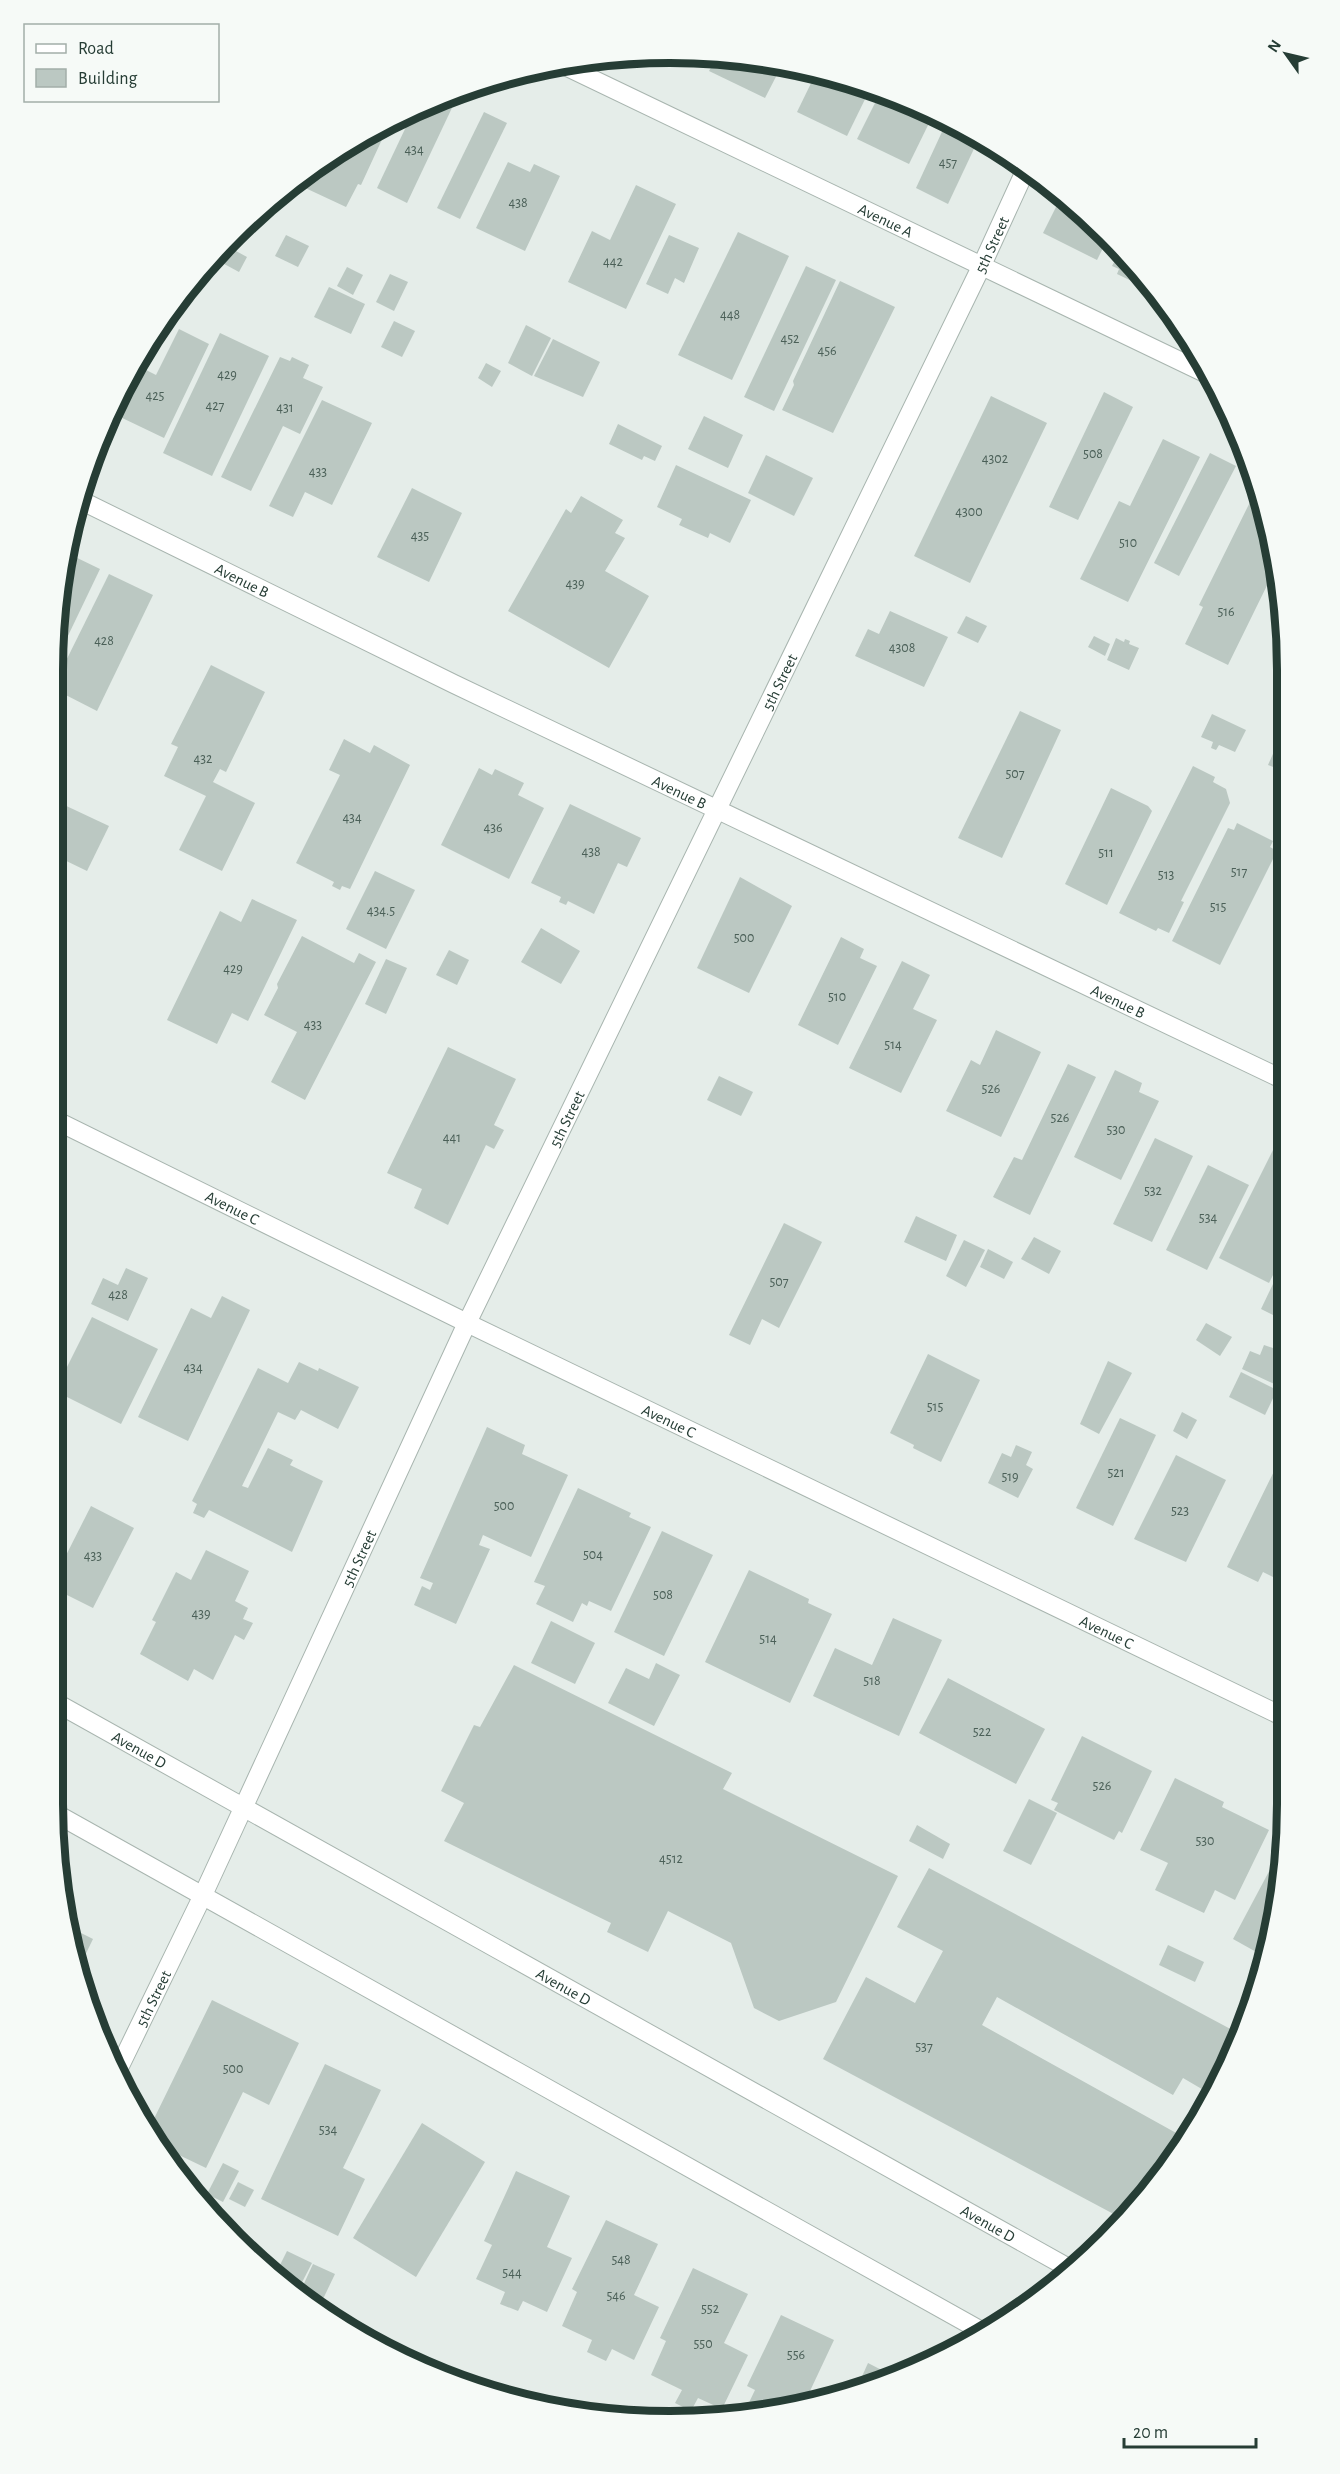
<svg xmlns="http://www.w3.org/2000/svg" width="1340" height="2474" font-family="'Alegreya Sans',sans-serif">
  <rect width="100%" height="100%" fill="#e5ede9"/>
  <!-- building -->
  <g fill="#bbc8c2">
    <polygon points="717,57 750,58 782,65 765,98 709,71"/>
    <polygon points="816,73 871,87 847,136 797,112"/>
    <polygon points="881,91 933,115 909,164 857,139"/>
    <polygon points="459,93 407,203 377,188 414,110"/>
    <polygon points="484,112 507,123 460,219 437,208"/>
    <polygon points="391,120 361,185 358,184 346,207 301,186 308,171"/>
    <polygon points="947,121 980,136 948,204 916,188"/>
    <polygon points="508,162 530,172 534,164 560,176 525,251 476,228"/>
    <polygon points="636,185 676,204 626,309 568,282 592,231 610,240"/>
    <polygon points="1062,195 1077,206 1107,240 1097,260 1043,233"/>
    <polygon points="738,232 789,256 732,380 678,355"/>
    <polygon points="286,235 309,246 298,267 275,256"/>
    <polygon points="669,235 699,248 684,283 675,278 668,294 646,284"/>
    <polygon points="225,245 247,257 239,272 215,259"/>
    <polygon points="1118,255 1144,282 1142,286 1117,274 1119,269 1112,266"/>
    <polygon points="806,266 836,280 774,411 744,397"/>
    <polygon points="347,267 363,275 353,295 337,286"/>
    <polygon points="390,274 408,282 394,311 376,302"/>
    <polygon points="840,281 895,307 833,433 782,410 794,385 793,381"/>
    <polygon points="329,287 365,304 351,334 314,317"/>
    <polygon points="394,321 415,331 402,357 381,347"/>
    <polygon points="526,325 551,338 532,376 508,363"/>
    <polygon points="179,329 209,344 164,438 116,415 140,367 156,375"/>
    <polygon points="220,333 269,356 212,476 163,453"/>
    <polygon points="553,339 600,362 583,397 534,376"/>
    <polygon points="280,357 290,361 292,357 309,365 303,378 323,387 300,434 283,426 251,491 221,477"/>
    <polygon points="486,363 501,371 492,387 478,378"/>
    <polygon points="1104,392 1133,407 1078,520 1049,507"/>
    <polygon points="991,396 1047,423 970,583 914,556"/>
    <polygon points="322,400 372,423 332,505 305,492 293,517 269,506"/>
    <polygon points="704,416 743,435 728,468 688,449"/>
    <polygon points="618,424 662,446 655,461 644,456 642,460 609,444"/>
    <polygon points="1163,439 1200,457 1128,602 1080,579 1119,501 1130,506"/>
    <polygon points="1210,453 1236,466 1179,576 1154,563"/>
    <polygon points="766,455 813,478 794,516 748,493"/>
    <polygon points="676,465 751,500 730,543 710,533 708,538 679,525 682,519 657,507"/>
    <polygon points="412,488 462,513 429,582 377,557"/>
    <polygon points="1256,490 1276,567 1228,665 1185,644 1203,607 1199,605"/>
    <polygon points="581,496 623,520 615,533 625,538 605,571 649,596 609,668 508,611 566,509 571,513"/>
    <polygon points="67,553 100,569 54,665 54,630"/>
    <polygon points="109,574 153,595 97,711 54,689 54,685"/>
    <polygon points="890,611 948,637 924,687 855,656 868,629 879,634"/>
    <polygon points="966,616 987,626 978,643 957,633"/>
    <polygon points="1282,625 1282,647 1274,642"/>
    <polygon points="1094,636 1110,644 1105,656 1088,647"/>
    <polygon points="1116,638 1124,642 1125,639 1130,641 1129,644 1139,648 1129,670 1107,660"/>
    <polygon points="211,665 265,692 226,772 220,769 213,782 255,803 222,871 179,850 206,796 164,776 178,747 171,744"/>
    <polygon points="1020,711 1061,730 1002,858 958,838"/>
    <polygon points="1212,714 1246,730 1235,752 1219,745 1216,750 1211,748 1213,742 1201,737"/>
    <polygon points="344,739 370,753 374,745 410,765 350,889 342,886 340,890 332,886 334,882 296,863 340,775 329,770"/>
    <polygon points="1276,747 1283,750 1283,771 1268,765"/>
    <polygon points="1193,766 1215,777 1213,782 1226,789 1230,803 1181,901 1184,902 1169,933 1158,928 1156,931 1119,913"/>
    <polygon points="479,768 492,775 495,769 524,783 518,795 544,808 509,879 441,845"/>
    <polygon points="1111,788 1148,806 1152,811 1107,905 1065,884"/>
    <polygon points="60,803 109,826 87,871 54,855 54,817"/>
    <polygon points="570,804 641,838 627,867 618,863 594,914 568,901 566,905 559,902 561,897 531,883"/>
    <polygon points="1237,823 1273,841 1270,847 1277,851 1220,965 1172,941 1228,828 1234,830"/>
    <polygon points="375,871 415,890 386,949 346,929"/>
    <polygon points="740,877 792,906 749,993 697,968"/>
    <polygon points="252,899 297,920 248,1021 232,1013 217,1044 167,1020 220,911 241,922"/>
    <polygon points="541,928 580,951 561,984 521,962"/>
    <polygon points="302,936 354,963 359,953 376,962 305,1100 271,1082 297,1032 264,1015 278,988 277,984"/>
    <polygon points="841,937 864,949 860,958 877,966 838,1045 798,1025"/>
    <polygon points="449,950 469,960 457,985 436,975"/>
    <polygon points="386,959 407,968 386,1014 365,1004"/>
    <polygon points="902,961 930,975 913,1009 937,1020 901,1093 849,1068"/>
    <polygon points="996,1030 1041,1052 1001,1137 946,1111 971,1060 980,1065"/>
    <polygon points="448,1047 516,1079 494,1125 504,1130 494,1149 486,1145 448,1225 414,1208 422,1189 387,1173"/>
    <polygon points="1068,1064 1096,1077 1030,1215 993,1197 1014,1157 1022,1160"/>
    <polygon points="1115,1070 1142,1083 1139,1092 1159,1101 1121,1180 1074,1157"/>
    <polygon points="719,1076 753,1092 741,1116 707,1100"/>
    <polygon points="1155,1138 1193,1156 1152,1242 1113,1224"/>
    <polygon points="1274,1148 1284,1153 1284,1253 1269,1283 1219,1258"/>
    <polygon points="1208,1165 1249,1185 1207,1270 1166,1250"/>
    <polygon points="916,1216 957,1235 946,1261 904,1242"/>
    <polygon points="784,1223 822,1242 779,1328 762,1319 750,1345 729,1335"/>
    <polygon points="1034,1237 1061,1251 1049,1274 1021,1259"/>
    <polygon points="964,1240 985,1250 966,1287 946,1276"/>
    <polygon points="988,1249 1013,1262 1004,1279 980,1267"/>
    <polygon points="1284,1261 1285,1321 1261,1309"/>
    <polygon points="126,1268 148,1278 128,1321 91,1304 103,1278 118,1285"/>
    <polygon points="222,1296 250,1310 188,1441 138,1417 191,1308 211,1318"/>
    <polygon points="92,1317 158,1349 121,1424 55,1391"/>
    <polygon points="1206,1323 1232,1337 1220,1356 1196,1340"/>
    <polygon points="1264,1345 1285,1352 1285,1389 1242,1369 1250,1351 1260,1355"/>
    <polygon points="928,1354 980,1380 941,1462 913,1448 914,1445 890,1433"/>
    <polygon points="1108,1361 1132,1373 1099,1434 1080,1424"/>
    <polygon points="299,1362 318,1371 319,1368 359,1387 338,1429 301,1410 295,1420 278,1412 242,1486 248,1488 268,1448 293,1460 290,1465 323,1481 292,1552 209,1510 204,1518 193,1513 197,1504 192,1501 258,1368 288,1383"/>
    <polygon points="1241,1372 1277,1390 1265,1415 1229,1397"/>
    <polygon points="1182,1412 1197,1420 1187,1439 1173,1431"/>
    <polygon points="1120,1418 1156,1435 1113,1526 1076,1508"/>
    <polygon points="487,1427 525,1445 522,1454 568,1475 531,1557 483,1535 479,1545 490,1549 456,1624 414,1605 422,1586 430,1590 433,1583 420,1578"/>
    <polygon points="1016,1445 1032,1452 1026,1465 1033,1469 1018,1498 988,1483 1002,1453 1011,1457"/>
    <polygon points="1176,1455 1226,1480 1186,1562 1134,1539"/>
    <polygon points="1282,1455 1285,1457 1285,1583 1263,1572 1258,1582 1227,1567"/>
    <polygon points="578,1488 631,1513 629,1517 651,1527 611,1611 589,1601 587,1606 582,1603 573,1622 536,1604 545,1586 534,1582"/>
    <polygon points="91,1506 134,1528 93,1608 53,1588 53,1581"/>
    <polygon points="662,1531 713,1555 664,1656 614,1632"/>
    <polygon points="206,1550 249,1571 235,1601 248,1608 243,1619 253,1623 244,1640 235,1635 213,1680 194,1669 188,1681 140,1654 156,1622 152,1620 176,1572 191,1580"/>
    <polygon points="749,1570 809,1599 808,1603 832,1614 790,1703 705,1662"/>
    <polygon points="893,1618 942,1640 899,1736 813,1696 835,1648 872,1665"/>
    <polygon points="551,1621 595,1643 575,1684 531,1663"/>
    <polygon points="656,1663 680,1675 654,1726 608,1703 626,1668 649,1679"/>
    <polygon points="514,1665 732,1773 723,1789 898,1876 836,2002 779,2021 754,2008 731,1943 668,1911 648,1952 607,1932 611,1923 444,1841 464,1803 441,1791 474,1725 480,1727"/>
    <polygon points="948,1678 1045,1729 1016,1784 919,1733"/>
    <polygon points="1082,1736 1152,1771 1122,1833 1119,1831 1114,1840 1054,1810 1058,1803 1051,1800"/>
    <polygon points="1175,1778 1224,1802 1222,1807 1269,1830 1235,1900 1215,1890 1204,1913 1155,1890 1168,1863 1140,1850"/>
    <polygon points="1029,1799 1057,1813 1031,1865 1003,1851"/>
    <polygon points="917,1825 950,1844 943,1859 909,1841"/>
    <polygon points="1282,1847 1285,1849 1267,1958 1233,1939"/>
    <polygon points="929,1868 1238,2033 1212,2095 1183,2078 1173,2095 997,1997 982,2025 1187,2139 1160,2180 1123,2219 823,2059 866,1977 915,2003 943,1951 897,1927"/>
    <polygon points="65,1925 93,1939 77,1972 67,1935"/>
    <polygon points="1168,1945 1204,1962 1195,1982 1159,1965"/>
    <polygon points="212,2000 299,2043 269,2105 243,2092 206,2168 156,2144 148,2131"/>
    <polygon points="325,2064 381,2090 343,2168 365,2179 338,2236 261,2199"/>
    <polygon points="422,2123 485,2162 416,2277 353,2238"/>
    <polygon points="223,2163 239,2171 223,2202 207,2194"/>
    <polygon points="516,2171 570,2196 547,2247 572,2258 547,2312 523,2301 518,2311 500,2304 505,2292 476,2279 492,2245 484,2241"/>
    <polygon points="238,2182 254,2190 245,2207 229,2199"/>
    <polygon points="606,2220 658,2244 634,2295 659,2307 634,2360 612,2349 606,2361 587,2352 592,2340 562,2326 577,2292 572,2289"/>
    <polygon points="287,2251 312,2263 296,2294 274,2277"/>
    <polygon points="313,2264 335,2274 323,2299 301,2290"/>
    <polygon points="693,2268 748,2294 724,2343 748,2355 722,2409 698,2398 691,2411 675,2403 682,2390 651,2375 666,2341 660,2338"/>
    <polygon points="781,2315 834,2340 810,2391 830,2400 743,2415 755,2390 747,2386"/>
    <polygon points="868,2363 897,2378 855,2392"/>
  </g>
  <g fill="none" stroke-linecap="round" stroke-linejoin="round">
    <!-- minor casing -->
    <g stroke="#a8b5af" stroke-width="20">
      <g id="minor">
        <path id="s1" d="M563,65L1209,375"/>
        <path id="s2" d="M78,499L454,684L1284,1080"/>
        <path id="s3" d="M53,1119L467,1323L1286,1718"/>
        <path id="s4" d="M53,1701L1074,2271"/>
        <polyline points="53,1812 985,2333"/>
        <path id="s5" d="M117,2072L203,1895L467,1323L982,265L1026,169"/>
      </g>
    </g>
    <!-- minor -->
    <use href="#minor" stroke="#fff" stroke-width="18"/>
  </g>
  <g text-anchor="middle" stroke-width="4.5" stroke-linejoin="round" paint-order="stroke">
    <!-- number labels -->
    <g font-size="14" fill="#4b6058">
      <text x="414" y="154">434</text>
      <text x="948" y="167">457</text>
      <text x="518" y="207">438</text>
      <text x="613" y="266">442</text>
      <text x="730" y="319">448</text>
      <text x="790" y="343">452</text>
      <text x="827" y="355">456</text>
      <text x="227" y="379">429</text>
      <text x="155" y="400">425</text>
      <text x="215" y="410">427</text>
      <text x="285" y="412">431</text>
      <text x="1093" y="458">508</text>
      <text x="995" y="463">4302</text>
      <text x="318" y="476">433</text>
      <text x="969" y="516">4300</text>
      <text x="420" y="540">435</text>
      <text x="1128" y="547">510</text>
      <text x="575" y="588">439</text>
      <text x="1226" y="616">516</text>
      <text x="104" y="645">428</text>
      <text x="902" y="652">4308</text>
      <text x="203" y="763">432</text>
      <text x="1015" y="778">507</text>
      <text x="352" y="822">434</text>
      <text x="493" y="832">436</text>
      <text x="591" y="856">438</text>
      <text x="1106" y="857">511</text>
      <text x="1239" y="876">517</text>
      <text x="1166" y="879">513</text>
      <text x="1218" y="911">515</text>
      <text x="381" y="915">434.5</text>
      <text x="744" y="942">500</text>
      <text x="233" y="973">429</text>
      <text x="837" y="1001">510</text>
      <text x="313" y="1029">433</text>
      <text x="893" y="1049">514</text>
      <text x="991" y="1093">526</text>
      <text x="1060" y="1122">526</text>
      <text x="1116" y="1134">530</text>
      <text x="452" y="1142">441</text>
      <text x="1153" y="1195">532</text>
      <text x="1208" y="1222">534</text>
      <text x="779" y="1286">507</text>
      <text x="118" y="1299">428</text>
      <text x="193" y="1372">434</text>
      <text x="935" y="1411">515</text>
      <text x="1116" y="1477">521</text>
      <text x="1010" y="1481">519</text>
      <text x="504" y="1510">500</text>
      <text x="1180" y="1515">523</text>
      <text x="593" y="1559">504</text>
      <text x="93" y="1560">433</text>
      <text x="663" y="1599">508</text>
      <text x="201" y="1618">439</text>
      <text x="768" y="1643">514</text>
      <text x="872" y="1685">518</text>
      <text x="982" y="1736">522</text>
      <text x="1102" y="1790">526</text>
      <text x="1205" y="1845">530</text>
      <text x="671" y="1863">4512</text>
      <text x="924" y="2051">537</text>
      <text x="233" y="2073">500</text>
      <text x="328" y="2134">534</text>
      <text x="621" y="2264">548</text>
      <text x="512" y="2277">544</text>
      <text x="616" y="2300">546</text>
      <text x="710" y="2313">552</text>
      <text x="703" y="2348">550</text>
      <text x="796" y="2359">556</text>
    </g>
    <!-- street labels -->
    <g font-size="16" fill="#263d35" stroke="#f6faf7">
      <text dy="6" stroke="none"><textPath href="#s1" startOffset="358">Avenue A</textPath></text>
      <text dy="6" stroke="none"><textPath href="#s5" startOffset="2026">5th Street</textPath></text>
      <text dy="6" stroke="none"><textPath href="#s2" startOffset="183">Avenue B</textPath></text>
      <text dy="6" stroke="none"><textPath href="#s5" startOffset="1540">5th Street</textPath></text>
      <text dy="6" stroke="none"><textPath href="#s2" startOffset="669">Avenue B</textPath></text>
      <text dy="6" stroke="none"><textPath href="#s2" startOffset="1155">Avenue B</textPath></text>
      <text dy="6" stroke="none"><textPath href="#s5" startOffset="1054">5th Street</textPath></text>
      <text dy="6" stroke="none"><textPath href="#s3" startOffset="200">Avenue C</textPath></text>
      <text dy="6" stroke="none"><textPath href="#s3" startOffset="686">Avenue C</textPath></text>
      <text dy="6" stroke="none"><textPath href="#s5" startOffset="568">5th Street</textPath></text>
      <text dy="6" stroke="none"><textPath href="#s3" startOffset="1172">Avenue C</textPath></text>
      <text dy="6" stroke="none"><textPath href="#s4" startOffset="99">Avenue D</textPath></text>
      <text dy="6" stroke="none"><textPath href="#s4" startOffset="585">Avenue D</textPath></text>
      <text dy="6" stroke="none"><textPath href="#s5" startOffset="82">5th Street</textPath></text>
      <text dy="6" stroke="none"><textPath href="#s4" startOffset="1071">Avenue D</textPath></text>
    </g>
  </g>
  <!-- crop -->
  <path d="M0 0H1340V2474H0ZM670 63H670A607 607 0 0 1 1277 670V1804A607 607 0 0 1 670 2411H670A607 607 0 0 1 63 1804V670A607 607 0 0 1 670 63Z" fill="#f6faf7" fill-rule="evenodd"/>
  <path fill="none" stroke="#263d35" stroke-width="8" d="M670 63H670A607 607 0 0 1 1277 670V1804A607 607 0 0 1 670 2411H670A607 607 0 0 1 63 1804V670A607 607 0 0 1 670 63Z"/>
  <!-- legend -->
  <rect x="24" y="24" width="195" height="78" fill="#f6faf7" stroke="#a3aea9" stroke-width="1.5"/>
  <rect x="36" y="44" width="30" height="9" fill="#ffffff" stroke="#a3aea9" stroke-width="1.5"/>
  <text x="78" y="54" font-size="18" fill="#263d35">Road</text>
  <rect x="36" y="69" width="30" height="18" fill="#bbc8c2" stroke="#a3aea9" stroke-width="1.5"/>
  <text x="78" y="84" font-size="18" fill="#263d35">Building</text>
  <!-- north arrow -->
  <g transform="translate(1286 54) rotate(304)" stroke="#f6faf7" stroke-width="4.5" paint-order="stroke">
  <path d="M0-4.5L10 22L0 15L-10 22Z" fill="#263d35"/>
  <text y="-9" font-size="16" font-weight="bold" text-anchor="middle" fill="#263d35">N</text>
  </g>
  <!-- scale -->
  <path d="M1124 2438v9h132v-9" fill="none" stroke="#263d35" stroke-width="3"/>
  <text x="1133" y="2438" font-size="18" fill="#263d35" stroke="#f6faf7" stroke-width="4.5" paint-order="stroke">20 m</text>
</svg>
